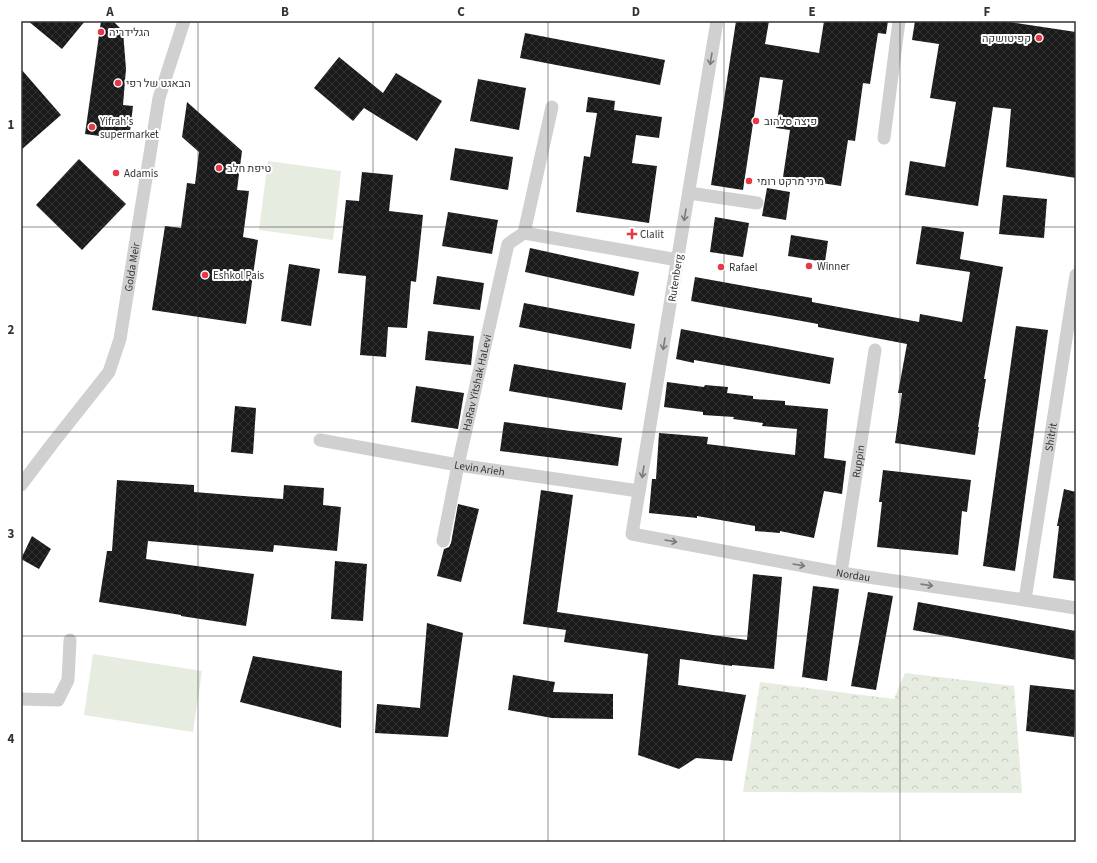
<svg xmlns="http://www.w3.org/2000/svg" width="1097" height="863" font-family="'Source Sans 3',Heebo,sans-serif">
  <defs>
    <pattern id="park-crowns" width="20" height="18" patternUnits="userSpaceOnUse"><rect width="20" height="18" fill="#e6ecdf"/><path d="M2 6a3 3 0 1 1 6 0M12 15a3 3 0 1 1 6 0" fill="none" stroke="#c6cbc0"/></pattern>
    <pattern id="building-cross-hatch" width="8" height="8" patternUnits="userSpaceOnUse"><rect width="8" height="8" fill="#1a1a1a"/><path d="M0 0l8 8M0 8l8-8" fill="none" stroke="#333"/></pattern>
  </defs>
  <rect width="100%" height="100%" fill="#fff"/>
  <!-- park -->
  <polygon fill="url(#park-crowns)" points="905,673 1014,686 1022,793 743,792 760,682 894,699"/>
  <!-- pitch -->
  <g fill="#e6ecdf">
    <polygon points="268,161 341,171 333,240 259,230"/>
    <polygon points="93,654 202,671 193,732 84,715"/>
  </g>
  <!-- building -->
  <g fill="url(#building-cross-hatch)">
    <polygon points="28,21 85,21 62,49"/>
    <polygon points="101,21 113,21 123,31 126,69 123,105 133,106 129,140 85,134"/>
    <polygon points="736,21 769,21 765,44 819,53 824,21 888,21 886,34 878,33 870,84 863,83 855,141 848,140 841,186 783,177 790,130 776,128 783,80 760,77 743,190 711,185"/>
    <polygon points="915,21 1003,21 1076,32 1076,178 1006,167 1011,109 993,107 978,206 905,195 910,161 945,167 956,102 930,98 939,44 912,40"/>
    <polygon points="525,33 665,60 660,85 520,58"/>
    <polygon points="339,57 383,93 396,73 442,101 417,141 364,108 353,121 314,88"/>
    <polygon points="21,69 61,115 21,150"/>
    <polygon points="478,79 526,88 519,130 470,121"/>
    <polygon points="588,97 615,101 614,110 662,117 659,138 636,135 632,163 657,166 649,223 576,212 584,156 590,157 597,113 586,112"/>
    <polygon points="187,102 242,151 237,190 249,191 243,237 258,240 246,324 152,310 165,226 181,228 187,183 195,184 199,152 182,137"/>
    <polygon points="455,148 513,157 508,190 450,180"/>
    <polygon points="79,159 126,204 82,250 36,205"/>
    <polygon points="362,172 393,175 389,211 423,215 416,282 411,281 407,328 388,327 386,357 360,355 366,276 338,273 346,200 359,201"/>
    <polygon points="767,188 790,192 786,220 762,216"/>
    <polygon points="1003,195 1047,199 1044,238 999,234"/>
    <polygon points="448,212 498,220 492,254 442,246"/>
    <polygon points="715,217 749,223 743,257 710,252"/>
    <polygon points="922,226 964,232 960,259 1003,267 984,379 986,379 978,427 979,427 975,455 895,443 902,393 898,393 907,344 818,327 818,324 691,301 695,277 812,298 812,302 919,322 920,314 962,322 970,272 916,264"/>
    <polygon points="791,235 828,241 825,262 788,256"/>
    <polygon points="530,248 639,272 634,296 525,272"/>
    <polygon points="289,264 320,269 311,326 281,321"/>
    <polygon points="437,276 484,283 480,310 433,304"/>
    <polygon points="524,303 635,324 631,349 519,327"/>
    <polygon points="1016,326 1048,330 1015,571 983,566"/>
    <polygon points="681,329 834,358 830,384 694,360 694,363 676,359"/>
    <polygon points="428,331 474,336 471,365 425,360"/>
    <polygon points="514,364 626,383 622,410 509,391"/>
    <polygon points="667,382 704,387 705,385 728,387 727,393 753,396 753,399 785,401 785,405 828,409 824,458 846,461 842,494 824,491 814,538 780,531 780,533 755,531 755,526 697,516 697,518 649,513 652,479 656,479 659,433 708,437 707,444 795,455 797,429 762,426 763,423 733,419 734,417 703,415 703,412 664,407"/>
    <polygon points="416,386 464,393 458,429 411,422"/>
    <polygon points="235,406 256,408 253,454 231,452"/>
    <polygon points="504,422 622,438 618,466 500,451"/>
    <polygon points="883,470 971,480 967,512 962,511 958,555 877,547 882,502 879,502"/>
    <polygon points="117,480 194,485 194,492 283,499 284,485 324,488 323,505 341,507 337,551 274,545 273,552 148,541 146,559 254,574 246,626 181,616 181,615 99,602 107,551 112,551"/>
    <polygon points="1064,489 1076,492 1076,581 1053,578 1059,526 1057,526"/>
    <polygon points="541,490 573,495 557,612 747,640 753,574 782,577 774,669 732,665 732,666 680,659 678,685 746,695 732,761 696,758 679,769 638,755 648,654 564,642 566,630 523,624"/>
    <polygon points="458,504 479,509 461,582 437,576 444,549 449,547 451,543"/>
    <polygon points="32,536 51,549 39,569 21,559"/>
    <polygon points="335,561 367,564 363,621 331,619"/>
    <polygon points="813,586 839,589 827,681 802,677"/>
    <polygon points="868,592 893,596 876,690 851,686"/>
    <polygon points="918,602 1076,631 1076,660 913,630"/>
    <polygon points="427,623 463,633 448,737 375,733 377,704 420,708"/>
    <polygon points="253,656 342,671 341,728 240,702"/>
    <polygon points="513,675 555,682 553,692 613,694 613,719 552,718 508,710"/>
    <polygon points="1030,685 1076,690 1076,718 1074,737 1026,731"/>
  </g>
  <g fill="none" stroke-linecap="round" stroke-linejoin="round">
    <!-- street -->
    <g stroke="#d0d0d0" stroke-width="13">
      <path id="s1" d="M717,21L632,534L841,573L1025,600L1076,608"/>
      <polyline points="884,138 899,21"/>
      <polyline points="689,193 757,203"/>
      <polyline points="524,233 552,107"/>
      <path id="s2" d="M320,440L458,465L639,491"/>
      <path id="s3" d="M21,485L52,444L109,372L120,339L159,98L184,21"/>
      <path id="s4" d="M443,541L458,465L508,244L524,233L678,260"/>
      <path id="s5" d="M841,573L875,350"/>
      <path id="s6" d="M1025,600L1076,275"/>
      <polyline points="21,699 58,700 68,680 70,640"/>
    </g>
  </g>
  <!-- one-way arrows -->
  <defs><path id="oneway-shaft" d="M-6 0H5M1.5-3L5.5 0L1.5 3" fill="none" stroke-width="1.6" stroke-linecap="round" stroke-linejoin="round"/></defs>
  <g stroke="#7a7a7a">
    <use href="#oneway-shaft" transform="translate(711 59) rotate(99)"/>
    <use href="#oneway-shaft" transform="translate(685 215) rotate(99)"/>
    <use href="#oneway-shaft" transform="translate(664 344) rotate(99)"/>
    <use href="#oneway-shaft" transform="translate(643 472) rotate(99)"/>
    <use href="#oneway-shaft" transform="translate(671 541) rotate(10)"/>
    <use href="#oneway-shaft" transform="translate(799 565) rotate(10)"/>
    <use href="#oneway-shaft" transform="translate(927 585) rotate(8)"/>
  </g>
  <!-- grid -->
  <path fill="none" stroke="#333" stroke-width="1" stroke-opacity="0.55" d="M198,21V842M373,21V842M548,21V842M724,21V842M900,21V842M21,227H1076M21,432H1076M21,636H1076"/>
  <!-- markers -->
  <g fill="#e63946" stroke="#fff" stroke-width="1.5">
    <circle cx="101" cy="32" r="4"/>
    <circle cx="1039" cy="38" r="4"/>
    <circle cx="118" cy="83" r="4"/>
    <circle cx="756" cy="121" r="4"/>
    <circle cx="92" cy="127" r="4"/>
    <circle cx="219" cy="168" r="4"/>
    <circle cx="116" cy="173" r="4"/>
    <circle cx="749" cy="181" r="4"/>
    <path d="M630 228h4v4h4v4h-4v4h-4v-4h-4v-4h4z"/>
    <circle cx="809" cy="266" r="4"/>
    <circle cx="721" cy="267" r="4"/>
    <circle cx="205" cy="275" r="4"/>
  </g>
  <g text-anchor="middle" stroke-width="4" stroke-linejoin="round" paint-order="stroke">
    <!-- poi labels -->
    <g font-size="11" fill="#333" stroke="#fff" text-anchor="start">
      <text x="109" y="36">הגלידריה</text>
      <text x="1031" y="42" text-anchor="end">קפיטושקה</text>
      <text x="126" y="87">הבאגט של רפי</text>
      <text x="100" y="125">Yifrah's<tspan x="100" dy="13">supermarket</tspan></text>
      <text x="764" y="125">פיצה סלהוב</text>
      <text x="227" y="172">טיפת חלב</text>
      <text x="124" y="177">Adamis</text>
      <text x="757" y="185">מיני מרקט רומי</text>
      <text x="640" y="238">Clalit</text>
      <text x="817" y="270">Winner</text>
      <text x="729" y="271">Rafael</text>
      <text x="213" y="279">Eshkol Pais</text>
    </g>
    <!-- street labels -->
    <g font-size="11" fill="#333" stroke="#fff">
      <text dy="4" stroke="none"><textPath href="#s3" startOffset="251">Golda Meir</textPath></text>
      <text transform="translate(675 278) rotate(-81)" y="4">Rutenberg</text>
      <text dy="4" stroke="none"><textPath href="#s4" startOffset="162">HaRav Yitshak HaLevi</textPath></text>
      <text dy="4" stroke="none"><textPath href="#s6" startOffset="165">Shitrit</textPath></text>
      <text dy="4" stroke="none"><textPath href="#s5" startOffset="113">Ruppin</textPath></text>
      <text dy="4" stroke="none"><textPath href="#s2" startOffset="162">Levin Arieh</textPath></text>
      <text dy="4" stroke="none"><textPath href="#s1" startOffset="745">Nordau</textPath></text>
    </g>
  </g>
  <!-- border -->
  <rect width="1097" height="863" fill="none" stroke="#ffffff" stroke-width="44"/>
  <rect x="22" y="22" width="1053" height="819" fill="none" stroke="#333" stroke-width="1.5"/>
  <g font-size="13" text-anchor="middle" font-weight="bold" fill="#333">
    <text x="110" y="16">A</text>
    <text x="285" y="16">B</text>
    <text x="461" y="16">C</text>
    <text x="636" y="16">D</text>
    <text x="812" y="16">E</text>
    <text x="987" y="16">F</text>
    <text x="11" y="129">1</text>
    <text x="11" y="334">2</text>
    <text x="11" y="538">3</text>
    <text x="11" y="743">4</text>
  </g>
</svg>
